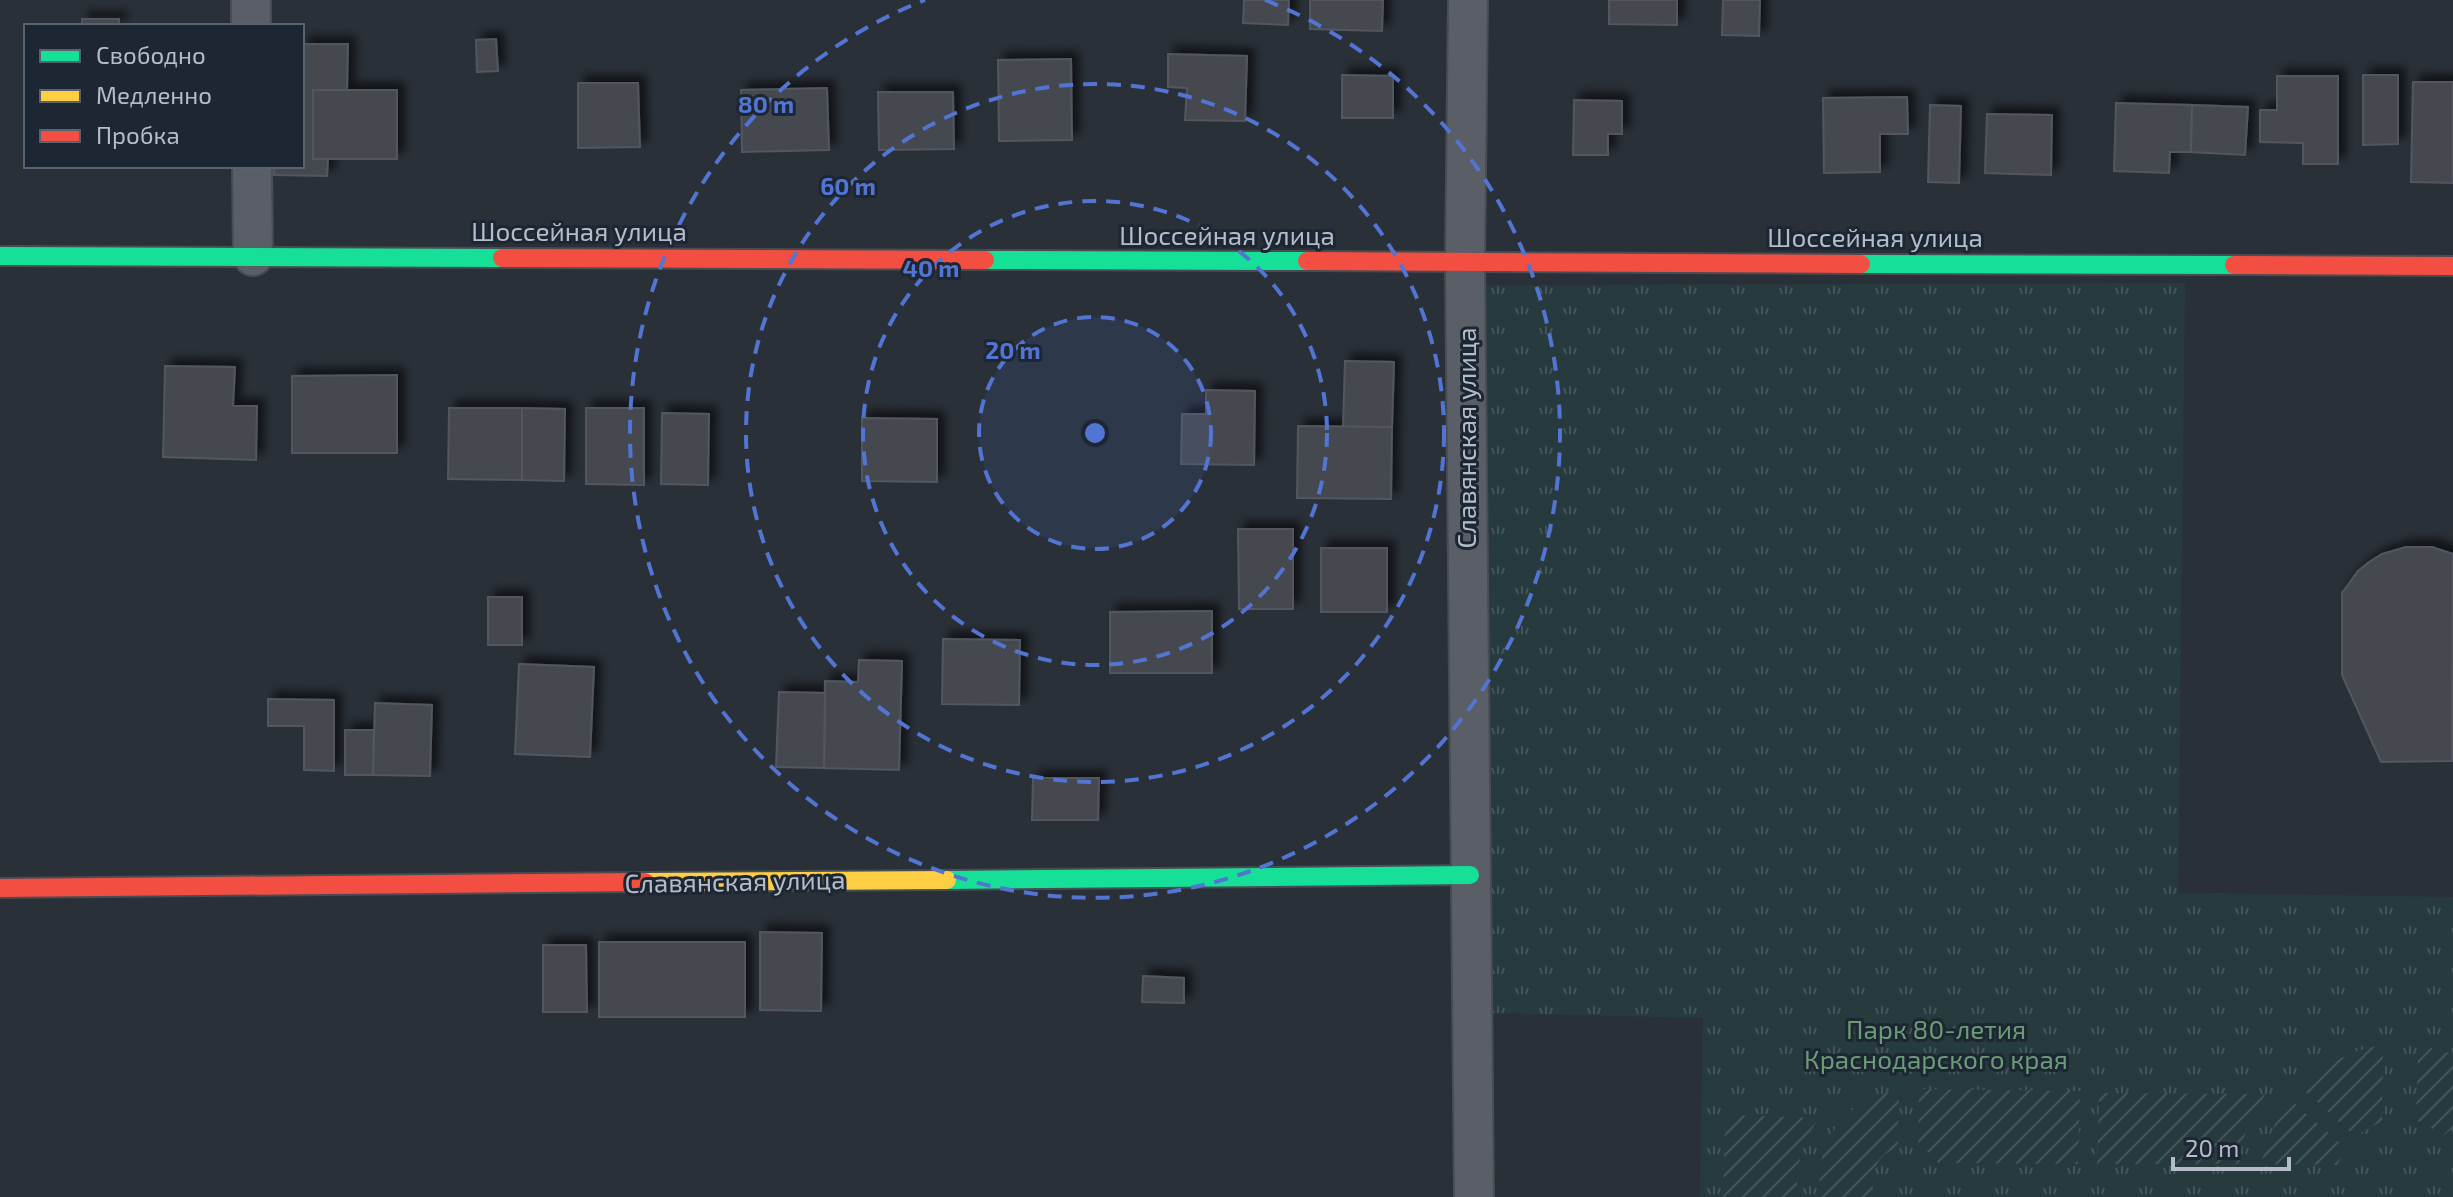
<svg xmlns="http://www.w3.org/2000/svg" width="2453" height="1197" font-family="'Exo 2',sans-serif">
  <defs>
    <pattern id="grass-tufts" width="24" height="20" patternUnits="userSpaceOnUse" patternTransform="scale(2)"><rect width="24" height="20" fill="#273a3e"/><path d="M3 7l-1-3M5 7V3M7 7l1-3M15 17l-1-3M17 17v-4M19 17l1-3" fill="none" stroke="#445559"/></pattern>
    <pattern id="garden-furrows" width="10" height="10" patternUnits="userSpaceOnUse" patternTransform="scale(2)"><rect width="10" height="10" fill="#273a3e"/><path d="M-1 1l2-2M0 10L10 0M9 11l2-2" fill="none" stroke="#445559"/></pattern>
    <filter id="shadow"><feDropShadow dx="7" dy="-7" stdDeviation="4" flood-color="#0009"/></filter>
  </defs>
  <rect width="100%" height="100%" fill="#2a3038"/>
  <!-- grass -->
  <polygon fill="url(#grass-tufts)" points="2185,283 2178,893 2453,897 2453,1197 1700,1197 1703,1018 1492,1013 1481,285"/>
  <!-- garden -->
  <g fill="url(#garden-furrows)">
    <path d="M2383,1045L2382,1121L2355,1136L2300,1087C2324,1065 2350,1050 2383,1045Z"/>
    <polygon points="2418,1045 2453,1054 2453,1128 2444,1135 2416,1120"/>
    <polygon points="1919,1089 2080,1091 2078,1164 1938,1163 1928,1152 1918,1147"/>
    <path d="M1899,1091L1898,1147C1876,1155 1868,1175 1875,1197H1821C1812,1145 1845,1097 1899,1091Z"/>
    <polygon points="2099,1093 2265,1094 2243,1139 2239,1164 2097,1164"/>
    <path d="M2289,1099L2346,1148L2337,1165L2261,1164C2267,1140 2275,1120 2289,1099Z"/>
    <path d="M1725,1115L1820,1118C1801,1139 1795,1170 1798,1197H1723Z"/>
  </g>
  <!-- building -->
  <g fill="#444950" stroke="#52575f" stroke-width="2" filter="url(#shadow)">
    <polygon points="1244,0 1289,0 1288,25 1243,23"/>
    <polygon points="1310,0 1383,0 1382,31 1310,29"/>
    <polygon points="1609,0 1677,0 1677,25 1609,24"/>
    <polygon points="1723,0 1760,0 1759,36 1722,35"/>
    <rect x="82" y="19" width="37" height="7"/>
    <polygon points="496,39 498,71 477,72 476,40"/>
    <polygon points="302,44 348,44 347,90 313,90 313,159 328,159 327,176 274,175 274,166 302,166"/>
    <polygon points="1168,54 1247,56 1245,121 1185,120 1187,88 1168,87"/>
    <polygon points="1071,59 1072,140 999,141 998,60"/>
    <polygon points="1342,75 1393,76 1393,118 1342,118"/>
    <polygon points="2363,75 2398,75 2398,144 2363,145"/>
    <polygon points="2277,76 2338,76 2338,164 2303,164 2303,143 2260,142 2260,110 2277,110"/>
    <polygon points="2413,82 2453,82 2453,183 2411,182"/>
    <polygon points="578,83 638,83 640,147 578,148"/>
    <polygon points="827,88 829,150 742,152 741,90"/>
    <rect x="313" y="90" width="84" height="69"/>
    <polygon points="878,92 953,92 954,149 879,150"/>
    <polygon points="1907,97 1908,134 1880,134 1880,172 1824,173 1823,98"/>
    <polygon points="1574,100 1622,101 1622,134 1608,134 1608,155 1573,155"/>
    <polygon points="2116,103 2192,105 2191,152 2170,152 2169,173 2114,171"/>
    <polygon points="1930,105 1961,106 1959,183 1928,182"/>
    <polygon points="2192,105 2248,107 2245,155 2191,152"/>
    <polygon points="1987,114 2052,115 2051,175 1985,173"/>
    <polygon points="1345,361 1394,362 1392,427 1343,427"/>
    <polygon points="165,366 235,367 233,406 257,406 256,460 163,457"/>
    <polygon points="397,375 397,453 292,453 292,376"/>
    <polygon points="1206,390 1255,391 1254,465 1181,464 1182,414 1206,414"/>
    <polygon points="449,408 522,408 522,480 448,479"/>
    <polygon points="522,408 565,409 564,481 522,480"/>
    <polygon points="586,408 644,408 644,485 586,484"/>
    <polygon points="662,413 709,414 708,485 661,484"/>
    <polygon points="862,418 937,419 937,482 862,481"/>
    <polygon points="1298,426 1392,427 1391,499 1297,498"/>
    <polygon points="1238,529 1293,529 1293,609 1239,609"/>
    <polygon points="2406,547 2432,547 2453,554 2452,761 2381,762 2342,675 2342,593 2358,571 2369,562 2382,554"/>
    <rect x="1321" y="548" width="66" height="64"/>
    <rect x="488" y="597" width="34" height="48"/>
    <polygon points="1212,611 1212,673 1110,673 1110,612"/>
    <polygon points="943,639 1020,640 1019,705 942,704"/>
    <polygon points="859,660 902,661 899,770 824,768 825,681 858,682"/>
    <polygon points="519,664 594,667 590,757 515,754"/>
    <polygon points="779,692 825,693 824,768 776,767"/>
    <polygon points="268,699 334,700 334,771 304,770 304,726 268,726"/>
    <polygon points="375,703 432,705 430,776 373,775"/>
    <polygon points="345,730 374,730 373,775 345,775"/>
    <polygon points="1033,778 1099,778 1098,820 1032,820"/>
    <polygon points="760,932 822,933 821,1011 760,1010"/>
    <rect x="599" y="942" width="146" height="75"/>
    <polygon points="543,945 586,945 587,1012 543,1012"/>
    <polygon points="1143,976 1184,978 1184,1003 1142,1002"/>
  </g>
  <g fill="none" stroke-linecap="round" stroke-linejoin="round">
    <!-- street casing -->
    <g stroke="#484c53" stroke-width="42">
      <g id="street">
        <polyline points="251,0 251,26"/>
        <polyline points="1468,0 1465,263 1474,1197"/>
        <polyline points="252,166 253,256"/>
      </g>
    </g>
    <!-- fast casing -->
    <g stroke="#484c53" stroke-width="22">
      <g id="fast">
        <polyline points="0,256 502,258"/>
        <polyline points="985,260 1307,261"/>
        <polyline points="1861,264 2234,265"/>
        <polyline points="947,880 1470,875"/>
      </g>
    </g>
    <!-- slow casing -->
    <g stroke="#484c53" stroke-width="22">
      <polyline id="slow" points="645,882 947,880"/>
    </g>
    <!-- jam casing -->
    <g stroke="#484c53" stroke-width="22">
      <g id="jam">
        <polyline points="502,258 985,260"/>
        <polyline points="1307,261 1861,264"/>
        <polyline points="2234,265 2453,266"/>
        <polyline points="0,888 645,882"/>
      </g>
    </g>
    <!-- street -->
    <use href="#street" stroke="#5a5e66" stroke-width="38"/>
    <!-- fast -->
    <use href="#fast" stroke="#16e098" stroke-width="18"/>
    <!-- slow -->
    <use href="#slow" stroke="#ffcf43" stroke-width="18"/>
    <!-- jam -->
    <use href="#jam" stroke="#f24e42" stroke-width="18"/>
  </g>
  <!-- distance rings -->
  <circle cx="1095" cy="433" r="116" fill="#5274d3" fill-opacity=".12"/>
  <g fill="none" stroke="#5274d3" stroke-width="4" stroke-dasharray="14 10">
    <circle cx="1095" cy="433" r="116"/>
    <circle cx="1095" cy="433" r="232"/>
    <circle cx="1095" cy="433" r="349"/>
    <path d="M1265 0A465 465 0 1 1 925 0"/>
  </g>
  <g text-anchor="middle" stroke-width="6" stroke-linejoin="round" paint-order="stroke">
    <!-- street labels -->
    <g font-size="26" fill="#b4bcc9" stroke="#1d2633">
      <text x="579" y="241">Шоссейная улица</text>
      <text x="1227" y="245">Шоссейная улица</text>
      <text x="1875" y="247">Шоссейная улица</text>
      <text transform="translate(1467 438) rotate(-90)" y="9">Славянская улица</text>
      <text transform="translate(735 882) rotate(-1)" y="9">Славянская улица</text>
    </g>
    <!-- park labels -->
    <g font-size="26" fill="#6b9a76" stroke="#1d2633">
      <text x="1936" y="1039">Парк 80-летия<tspan x="1936" dy="30">Краснодарского края</tspan></text>
    </g>
  </g>
  <circle cx="1095" cy="433" r="12" fill="#5274d3" stroke="#1d2633" stroke-width="4"/>
  <g font-size="24" text-anchor="middle" font-weight="bold" fill="#5274d3" stroke="#1d2633" stroke-width="6" stroke-linejoin="round" paint-order="stroke">
    <text x="766" y="113">80 m</text>
    <text x="848" y="195">60 m</text>
    <text x="931" y="277">40 m</text>
    <text x="1013" y="359">20 m</text>
  </g>
  <!-- legend -->
  <rect x="24" y="24" width="280" height="144" fill="#1d2633" stroke="#59626f" stroke-width="2"/>
  <rect x="40" y="50" width="40" height="12" fill="#16e098" stroke="#59626f" stroke-width="2"/>
  <text x="96" y="64" font-size="24" fill="#b4bcc9">Свободно</text>
  <rect x="40" y="90" width="40" height="12" fill="#ffcf43" stroke="#59626f" stroke-width="2"/>
  <text x="96" y="104" font-size="24" fill="#b4bcc9">Медленно</text>
  <rect x="40" y="130" width="40" height="12" fill="#f24e42" stroke="#59626f" stroke-width="2"/>
  <text x="96" y="144" font-size="24" fill="#b4bcc9">Пробка</text>
  <!-- scale -->
  <path d="M2173 1157v12h116v-12" fill="none" stroke="#b4bcc9" stroke-width="4"/>
  <text x="2185" y="1157" font-size="24" fill="#b4bcc9" stroke="#1d2633" stroke-width="6" paint-order="stroke">20 m</text>
</svg>
